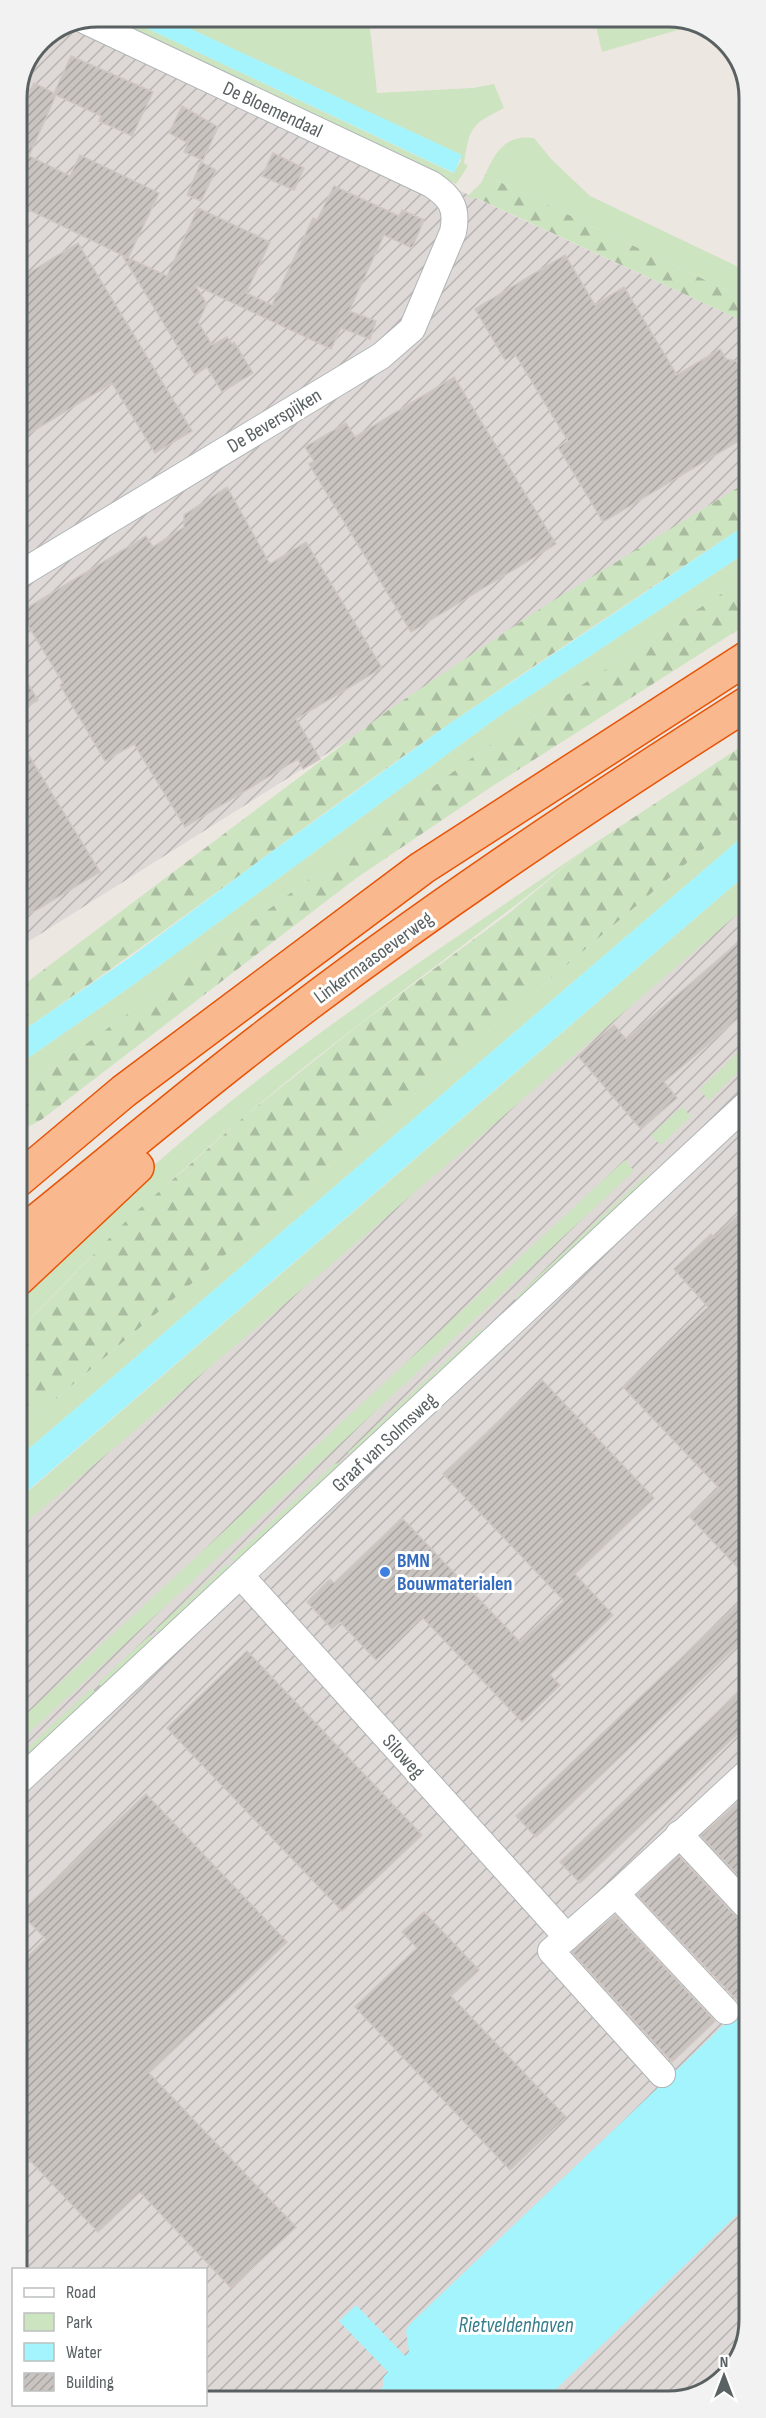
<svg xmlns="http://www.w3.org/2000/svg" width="766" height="2418" font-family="'Sofia Sans Condensed',sans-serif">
  <defs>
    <pattern id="industrial-furrows" width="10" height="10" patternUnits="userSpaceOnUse" patternTransform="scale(1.5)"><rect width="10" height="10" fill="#ded9d6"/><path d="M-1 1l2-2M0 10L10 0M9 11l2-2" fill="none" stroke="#b7b3b1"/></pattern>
    <pattern id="forest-firs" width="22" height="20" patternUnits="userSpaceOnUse" patternTransform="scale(1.5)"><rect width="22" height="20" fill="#cce4bf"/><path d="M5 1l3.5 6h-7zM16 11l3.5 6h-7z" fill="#a9bc9f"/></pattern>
    <pattern id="building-hatch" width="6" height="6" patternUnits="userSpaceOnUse" patternTransform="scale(1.5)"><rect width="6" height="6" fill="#cac4c1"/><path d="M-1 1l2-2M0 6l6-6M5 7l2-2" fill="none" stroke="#a7a3a0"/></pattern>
  </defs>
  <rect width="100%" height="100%" fill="#ede7e2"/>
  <!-- industrial -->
  <g fill="url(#industrial-furrows)">
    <polygon points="89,20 747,323 747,489 18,948 17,93 41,40"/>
    <polygon points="748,889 749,2320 732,2370 689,2399 206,2401 206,2270 19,2269 18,1518"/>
  </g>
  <!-- green -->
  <g fill="#cce4bf">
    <path d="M102,17H123L453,173L461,161V155L165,17H356L357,21L369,19L377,93L473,88L494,84L504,108C471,125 470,126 464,163L468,166L456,184Z"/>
    <polygon points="594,17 673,17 695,25 602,52"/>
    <path d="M534,138L552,160L590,196L747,271V300L485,175C495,152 506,134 534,138Z"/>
    <polygon points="747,552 747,577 481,751 162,989 57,1065 18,1089 18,1065 133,985 498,717"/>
    <polygon points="748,811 748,832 18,1458 18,1431"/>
    <path d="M586,849C474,941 354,1023 244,1117C164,1184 89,1256 18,1332V1299C179,1119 387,984 586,849Z"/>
    <polygon points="748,873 748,905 327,1268 18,1529 18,1500"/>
    <polygon points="748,1043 748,1062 709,1100 699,1090"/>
    <polygon points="682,1107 691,1116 661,1145 651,1135"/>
    <polygon points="625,1160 634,1171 19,1742 19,1721"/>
    <polygon points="647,1174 648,1179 516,1303 515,1298"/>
    <polygon points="481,1329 483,1332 351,1458 348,1452"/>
    <polygon points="340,1462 343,1465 236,1564 231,1559 333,1465"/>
    <polygon points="227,1564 231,1568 159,1635 155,1630"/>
    <polygon points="150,1635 154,1639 102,1688 98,1683"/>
    <polygon points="92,1688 96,1693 19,1764 19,1756"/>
  </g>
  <!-- forest -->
  <g fill="url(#forest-firs)">
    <polygon points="485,175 747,300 747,323 479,199 467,197 481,183"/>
    <path d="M747,482V524C648,590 548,656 449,724C304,825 164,934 18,1034V989L390,709L543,607Z"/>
    <polygon points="747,577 747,624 488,789 355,879 41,1120 18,1132 18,1089 57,1065 162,989 481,751"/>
    <polygon points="748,742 748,811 18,1431 18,1332 129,1218 245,1116 360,1024 508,914 586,849"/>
  </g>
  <!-- water -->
  <g fill="#a3f4fc">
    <polygon points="123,17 165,17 462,155 454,173"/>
    <polygon points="747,524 747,552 498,717 133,985 18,1065 18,1034 132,956 263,858 449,724"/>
    <polygon points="748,832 748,873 18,1499 18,1458"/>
    <polygon points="749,2001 749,2203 546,2399 371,2400 383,2387 383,2378 388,2372 339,2321 356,2305 405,2356 409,2352 406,2330 411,2323"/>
  </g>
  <!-- building -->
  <g fill="url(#building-hatch)" stroke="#d1c6c1" stroke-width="1.5">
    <polygon points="71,56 153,92 132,136 99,121 101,116 56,95 29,156 70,176 80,155 159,193 128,258 17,204 17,119 34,83 54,93"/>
    <polygon points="182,106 218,127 203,160 184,152 188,143 169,133"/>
    <polygon points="273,153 304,168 294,190 262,176"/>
    <polygon points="201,162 216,170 201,201 187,195"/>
    <polygon points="334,186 399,216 402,210 424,220 412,248 384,235 349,311 376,321 370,339 341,328 331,349 195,285 207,304 198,322 212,345 227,337 232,344 234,342 253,373 222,392 207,367 195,375 122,255 167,276 198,208 270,242 246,293 272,305 313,218 317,220"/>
    <polygon points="78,243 192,431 155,453 112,383 17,441 17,257 27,274"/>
    <polygon points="565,255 595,305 624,287 677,375 720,349 726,359 736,361 740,367 737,377 747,394 747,436 603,522 558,447 568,441 515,354 505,360 475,309"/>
    <polygon points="454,377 556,544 411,632 309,464 314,461 305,447 346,423 355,437"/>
    <polygon points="227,487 270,564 306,542 382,668 296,719 320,759 303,769 298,759 185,827 134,744 105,761 60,685 63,683 20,612 146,536 153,547 184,527 184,515"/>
    <polygon points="17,666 38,700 17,713"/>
    <polygon points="17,736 100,872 18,921 18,883"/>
    <polygon points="748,934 748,1014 743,1014 664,1082 677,1098 641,1129 578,1056 614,1025 626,1039"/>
    <polygon points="748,1206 749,1556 737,1567 689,1516 719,1488 623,1387 708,1307 674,1269 711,1234 714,1238"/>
    <polygon points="542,1380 654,1498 575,1574 613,1615 550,1675 560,1685 522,1722 422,1617 376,1660 340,1622 332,1629 307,1602 330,1579 334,1583 402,1518 520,1642 564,1601 443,1474"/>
    <polygon points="741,1601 749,1609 749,1634 536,1837 516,1816"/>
    <polygon points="247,1651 422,1835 342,1911 167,1728"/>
    <polygon points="749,1682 749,1723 580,1883 560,1862"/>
    <polygon points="749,1792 749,1887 701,1836"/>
    <polygon points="146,1794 287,1942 149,2073 296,2227 231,2288 140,2192 98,2232 19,2149 19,1965 46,1939 20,1913"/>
    <polygon points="679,1856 738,1919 749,1924 749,1988 737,2000 637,1895"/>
    <polygon points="424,1912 479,1970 451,1996 566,2117 510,2170 355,2007 417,1948 402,1932"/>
    <polygon points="615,1915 715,2021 672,2062 572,1952"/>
  </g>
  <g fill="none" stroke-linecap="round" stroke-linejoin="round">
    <!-- minor casing -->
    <g stroke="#b0b5b7" stroke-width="28">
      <g id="minor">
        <path d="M17,576L381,356L412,329L453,232C458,208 451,197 431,184L86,21"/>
        <polyline points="241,1576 567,1937"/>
        <polyline points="19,1781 748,1103"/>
        <polyline points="679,1834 749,1909"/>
        <polyline points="616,1894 726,2011"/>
        <polyline points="662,2074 551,1951 616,1894 749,1771"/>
      </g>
    </g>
    <!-- highway casing -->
    <g stroke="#e75407" stroke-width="36">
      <g id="highway">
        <polyline points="18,1180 124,1091 422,868 747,658"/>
        <path d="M18,1236C99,1171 179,1103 262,1039C418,918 581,809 748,703"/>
        <polyline points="18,1279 137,1167"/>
      </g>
    </g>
    <!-- minor -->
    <use href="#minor" stroke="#fff" stroke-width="26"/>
    <!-- highway -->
    <use href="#highway" stroke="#f9b88d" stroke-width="33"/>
  </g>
  <!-- markers -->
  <circle fill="#3f7fe0" stroke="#fff" stroke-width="2" cx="385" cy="1572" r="6"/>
  <g text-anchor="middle" stroke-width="6" stroke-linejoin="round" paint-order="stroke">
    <!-- street labels -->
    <g font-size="20" fill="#5a6162" stroke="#fff">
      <text transform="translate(273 109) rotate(25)" y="7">De Bloemendaal</text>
      <text transform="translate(274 420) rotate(-31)" y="7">De Beverspijken</text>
      <text transform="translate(373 957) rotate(-36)" y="7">Linkermaasoeverweg</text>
      <text transform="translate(384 1442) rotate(-43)" y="7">Graaf van Solmsweg</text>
      <text transform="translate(404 1756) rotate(48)" y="7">Siloweg</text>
    </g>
    <!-- shop labels -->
    <g font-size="20" font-weight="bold" fill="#366cbe" stroke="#fff" text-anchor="start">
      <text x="397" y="1567">BMN<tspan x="397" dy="23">Bouwmaterialen</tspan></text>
    </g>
    <!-- water labels -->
    <g font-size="21" font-style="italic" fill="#367d8b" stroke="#fff">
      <text x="516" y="2332">Rietveldenhaven</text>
    </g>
  </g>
  <!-- crop -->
  <path d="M0 0H766V2418H0ZM98 27H668A71 71 0 0 1 739 98V2320A71 71 0 0 1 668 2391H98A71 71 0 0 1 27 2320V98A71 71 0 0 1 98 27Z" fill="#f2f2f2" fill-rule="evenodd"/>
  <path fill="none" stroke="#5a6162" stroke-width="3" d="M98 27H668A71 71 0 0 1 739 98V2320A71 71 0 0 1 668 2391H98A71 71 0 0 1 27 2320V98A71 71 0 0 1 98 27Z"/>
  <!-- legend -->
  <rect x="12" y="2268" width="195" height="138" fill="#ffffff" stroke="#bdc0c0" stroke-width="1.5"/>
  <rect x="24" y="2288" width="30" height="9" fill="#ffffff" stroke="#bdc0c0" stroke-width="1.5"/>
  <text x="66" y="2298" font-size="18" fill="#5a6162">Road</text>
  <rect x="24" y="2313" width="30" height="18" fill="#cce4bf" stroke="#bdc0c0" stroke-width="1.5"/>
  <text x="66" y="2328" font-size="18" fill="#5a6162">Park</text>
  <rect x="24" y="2343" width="30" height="18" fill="#a3f4fc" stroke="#bdc0c0" stroke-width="1.5"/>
  <text x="66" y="2358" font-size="18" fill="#5a6162">Water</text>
  <rect x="24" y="2373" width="30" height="18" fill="url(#building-hatch)" stroke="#bdc0c0" stroke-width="1.5"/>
  <text x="66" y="2388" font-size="18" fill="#5a6162">Building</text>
  <!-- north arrow -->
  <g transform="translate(724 2376)" stroke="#ffffff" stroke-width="4.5" paint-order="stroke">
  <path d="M0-4.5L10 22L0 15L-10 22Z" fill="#5a6162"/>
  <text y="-9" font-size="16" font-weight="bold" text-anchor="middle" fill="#5a6162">N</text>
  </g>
</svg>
